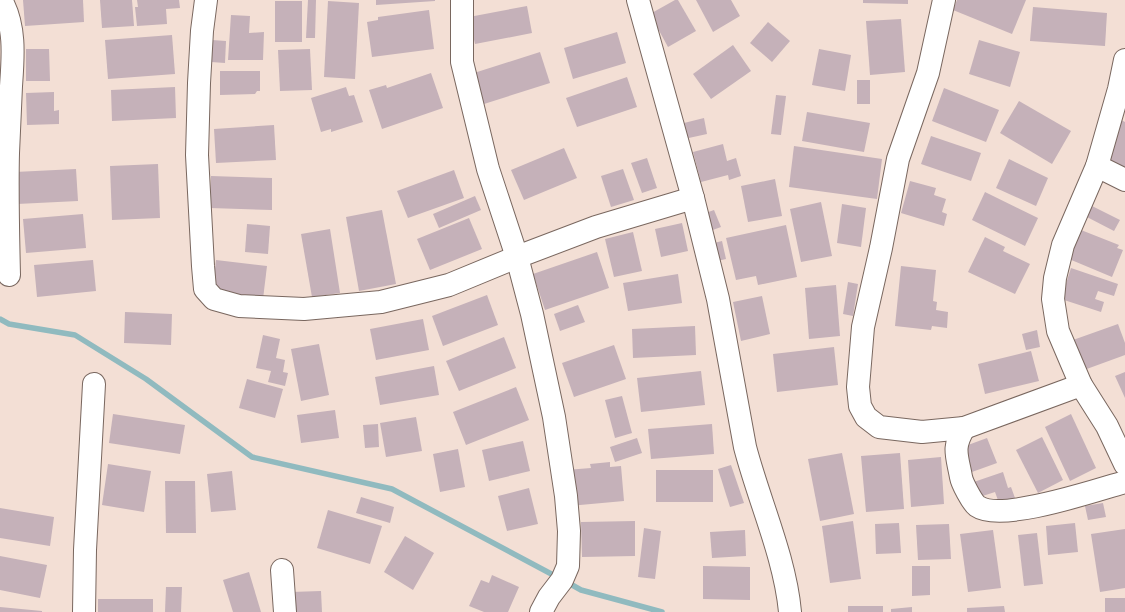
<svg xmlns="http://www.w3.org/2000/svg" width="1125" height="612" font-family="'Roboto Condensed',sans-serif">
  <rect width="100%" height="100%" fill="#f3dfd5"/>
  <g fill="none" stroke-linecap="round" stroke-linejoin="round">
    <!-- stream -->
    <g stroke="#90babf" stroke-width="5.5">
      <polyline points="0,319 9,324 75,335 146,379 252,457 392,489 557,577"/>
      <polyline points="565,581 581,590 662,612"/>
    </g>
  </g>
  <!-- building -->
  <g fill="#c5b1b9">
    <polygon points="23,0 83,0 84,22 25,26"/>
    <polygon points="100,0 132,0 134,26 102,28"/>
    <polygon points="137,0 179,0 180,8 166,9 167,24 137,26 135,7 138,7"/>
    <polygon points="308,0 316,0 315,38 306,38"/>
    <polygon points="376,0 435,0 435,1 376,5"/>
    <polygon points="675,0 678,0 696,31 668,47 650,14"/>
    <polygon points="696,0 731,0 740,16 713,32"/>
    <polygon points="863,0 908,0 908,4 863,3"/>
    <polygon points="957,0 1026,0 1012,34 953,10"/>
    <rect x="275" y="1" width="27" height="41"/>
    <polygon points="328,1 359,3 355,79 324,77"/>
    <polygon points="527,6 532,33 475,44 469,17"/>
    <polygon points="1033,7 1107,13 1105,46 1030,41"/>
    <polygon points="429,10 434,49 372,57 367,22 378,20 378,17"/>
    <polygon points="231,15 250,16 249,33 264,32 263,60 228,60"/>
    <polygon points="901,19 905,72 870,75 866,21"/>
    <polygon points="768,22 790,41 772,62 750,43"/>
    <polygon points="617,32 626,63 573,79 564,48"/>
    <polygon points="172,35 175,74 108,79 105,40"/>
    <polygon points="212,40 226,41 225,63 211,62"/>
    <polygon points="979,40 1020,52 1010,87 969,74"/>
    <polygon points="733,45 751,71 711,99 693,74"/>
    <polygon points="26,49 49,49 50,81 26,81"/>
    <polygon points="310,49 312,90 280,91 278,50"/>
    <polygon points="819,49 851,55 845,91 812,85"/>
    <polygon points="540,52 550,83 484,104 474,73"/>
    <polygon points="220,71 260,71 260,91 257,91 255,94 220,95"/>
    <polygon points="431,73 443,108 382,129 369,90 386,85 387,88"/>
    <polygon points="627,77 637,107 577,127 566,98"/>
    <rect x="857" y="80" width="13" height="24"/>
    <polygon points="175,87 176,118 112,121 111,90"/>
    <polygon points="346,87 349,96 354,95 363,122 331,132 331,129 321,132 311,98"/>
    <polygon points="944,88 999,110 986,142 932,121"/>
    <polygon points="54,92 54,111 59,110 59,124 27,125 26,93"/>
    <polygon points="776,95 786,96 781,135 771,134"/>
    <polygon points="1019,101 1071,131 1052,164 1000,133"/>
    <polygon points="807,112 870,123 864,152 802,141"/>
    <polygon points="704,118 707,134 675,141 672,126"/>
    <polygon points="1119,119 1125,122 1125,170 1102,161"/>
    <polygon points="274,125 276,160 216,163 214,129"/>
    <polygon points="931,136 981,153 971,181 921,164"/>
    <polygon points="723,144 727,161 736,158 741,176 729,180 728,175 701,182 693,152"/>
    <polygon points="794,146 882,159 877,199 789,187"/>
    <polygon points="564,148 577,178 524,200 511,170"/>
    <polygon points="647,158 657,188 642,193 631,163"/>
    <polygon points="1009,159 1048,178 1036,206 996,188"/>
    <polygon points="158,164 160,218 112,220 110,166"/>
    <polygon points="76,169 78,201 17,204 15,172"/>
    <polygon points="623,169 634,200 611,207 601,176"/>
    <polygon points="454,170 464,198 408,218 397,191"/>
    <polygon points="211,176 272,178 272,210 210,208"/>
    <polygon points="775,179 782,216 748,222 741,186"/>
    <polygon points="910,181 936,188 934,195 946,199 942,212 947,214 944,226 901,213"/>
    <polygon points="985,192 1038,218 1025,246 972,220"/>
    <polygon points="475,196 481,210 439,228 433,214"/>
    <polygon points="821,202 832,256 801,262 790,209"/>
    <polygon points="842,204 866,208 861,247 837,243"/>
    <polygon points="1090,205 1120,220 1114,231 1085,216"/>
    <polygon points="382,210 396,284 359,291 346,217"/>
    <polygon points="714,210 721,227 710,231 703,214"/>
    <polygon points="83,214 86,248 26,253 23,219"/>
    <polygon points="469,218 482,249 430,270 417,239"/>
    <polygon points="682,223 688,251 661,257 655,229"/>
    <polygon points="247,224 270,226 268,254 245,252"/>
    <polygon points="786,225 797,277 758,285 756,276 736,280 726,238"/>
    <polygon points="330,229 340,293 312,297 301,234"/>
    <polygon points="1081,230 1119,245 1117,248 1123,250 1112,277 1069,259"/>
    <polygon points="633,232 642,271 614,277 605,239"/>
    <polygon points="985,237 1005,247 1003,251 1030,264 1015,294 968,272"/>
    <polygon points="722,241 726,259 717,261 714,243"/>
    <polygon points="597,252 609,288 545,310 533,274"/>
    <polygon points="93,260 96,291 37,297 34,265"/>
    <polygon points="216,260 267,266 263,299 212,294"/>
    <polygon points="901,266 936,270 933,301 937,302 936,310 948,312 947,328 932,326 931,330 895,326"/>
    <polygon points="1071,268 1118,284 1114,296 1098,291 1095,299 1104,302 1101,312 1061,299"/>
    <polygon points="678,274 682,303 628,311 623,283"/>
    <polygon points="848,282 858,284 853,316 843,314"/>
    <polygon points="836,285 840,336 809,339 805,288"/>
    <polygon points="487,295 498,325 443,346 432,316"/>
    <polygon points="762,296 770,334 741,341 733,302"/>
    <polygon points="578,305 585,322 560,331 554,314"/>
    <polygon points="125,312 172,314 171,345 124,343"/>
    <polygon points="423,319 429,350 376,360 370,329"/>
    <polygon points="1118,324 1125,343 1125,355 1084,370 1073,340"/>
    <polygon points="695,326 696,355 633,358 632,329"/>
    <polygon points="1037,330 1040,347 1026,350 1022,334"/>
    <polygon points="263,335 280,339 276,358 285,360 283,372 288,373 285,386 268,382 271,371 256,368"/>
    <polygon points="504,337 516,368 459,391 446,361"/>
    <polygon points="319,344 329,395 301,401 291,349"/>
    <polygon points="614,345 626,379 574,397 562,363"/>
    <polygon points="834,347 838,385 777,392 773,354"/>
    <polygon points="1031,351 1039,381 985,394 978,364"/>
    <polygon points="434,366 439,395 380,405 375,377"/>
    <polygon points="701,371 705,405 641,412 637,378"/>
    <polygon points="1125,372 1125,398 1115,376"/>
    <polygon points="247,379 283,389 275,418 239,408"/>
    <polygon points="516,387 529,420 466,445 453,412"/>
    <polygon points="622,396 632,433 615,438 605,400"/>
    <polygon points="335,410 339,438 301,443 297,415"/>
    <polygon points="113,414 185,425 180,454 109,443"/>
    <polygon points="1071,414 1096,468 1070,481 1045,427"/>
    <polygon points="416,417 422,451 386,457 380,423"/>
    <polygon points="378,424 379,447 365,448 363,425"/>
    <polygon points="712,424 714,454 651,459 648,429"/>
    <polygon points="1042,437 1063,480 1038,493 1016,450"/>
    <polygon points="637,438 642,453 615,462 610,447"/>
    <polygon points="987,438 997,463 958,477 949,452"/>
    <polygon points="523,441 530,471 489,481 482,450"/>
    <polygon points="458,449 465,487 440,492 433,454"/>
    <polygon points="842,453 854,514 820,521 808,459"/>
    <polygon points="900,453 904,509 866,512 861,456"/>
    <polygon points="941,457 944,504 911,507 908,460"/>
    <polygon points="610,462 610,467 621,466 624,501 569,506 566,470 591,468 590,464"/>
    <polygon points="108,464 151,471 144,512 102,505"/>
    <polygon points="731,465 744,503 730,507 718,469"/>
    <rect x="656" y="470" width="57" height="32"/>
    <polygon points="232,471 236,510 211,512 207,474"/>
    <polygon points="1003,472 1008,488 1011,487 1015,498 999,503 995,492 967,501 962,486"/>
    <polygon points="165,481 195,481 196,533 166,533"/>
    <polygon points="529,488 538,524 507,531 498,496"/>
    <polygon points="361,497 394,507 390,523 356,513"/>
    <polygon points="1103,503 1106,517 1088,520 1085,506"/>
    <polygon points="0,508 54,517 50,546 0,538"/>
    <polygon points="328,510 382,526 370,564 317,548"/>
    <polygon points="635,521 635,556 582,557 581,522"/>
    <polygon points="853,521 861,579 830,583 822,526"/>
    <polygon points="899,523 901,553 876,554 875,524"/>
    <polygon points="1075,523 1078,552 1048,555 1046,526"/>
    <polygon points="949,524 951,559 918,560 916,525"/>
    <polygon points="644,528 661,531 655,579 638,577"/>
    <polygon points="1125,529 1125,588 1100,592 1091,534"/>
    <polygon points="745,530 746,556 712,558 710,532"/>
    <polygon points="993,530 1001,588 968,592 960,534"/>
    <polygon points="1037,533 1043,584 1024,586 1018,535"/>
    <polygon points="405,536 434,553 413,590 384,572"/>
    <polygon points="0,556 47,565 40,598 0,590"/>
    <polygon points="703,566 750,567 750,600 703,599"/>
    <polygon points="912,566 930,566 930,595 912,596"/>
    <polygon points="249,572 261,612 233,612 223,580"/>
    <polygon points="492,575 519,587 508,612 484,612 469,606 481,580 489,583"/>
    <polygon points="166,587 182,587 181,612 165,612"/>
    <polygon points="321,591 322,612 291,612 291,592"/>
    <rect x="1105" y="598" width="20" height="14"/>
    <rect x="98" y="599" width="55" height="13"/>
    <rect x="848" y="606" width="35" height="6"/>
    <polygon points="1004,606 1005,612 967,612 967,608"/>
    <polygon points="0,607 42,611 42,612 0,612"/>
    <polygon points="912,607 912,612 891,612 891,609"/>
  </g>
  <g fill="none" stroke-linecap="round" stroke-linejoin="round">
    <!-- minor casing -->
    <g stroke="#79675f" stroke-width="24">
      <g id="minor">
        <path d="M1,0C16,26 13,58 11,86C10,109 9,131 8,153C7,194 8,234 9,275"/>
        <polyline points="206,0 202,31 199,83 197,155 203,266 205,289 214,299 239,306 304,309 381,302 449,285 517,257 596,227 693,198"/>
        <polyline points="462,0 462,62 488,169 517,257 532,314 554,417 566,496 569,531 568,566 562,580 549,597 541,612"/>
        <path d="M638,0L693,198L718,299L745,447C759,501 785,557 790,612"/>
        <polyline points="944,0 928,73 898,159 881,248 863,327 858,387 860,406 866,417 879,427 922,432 964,428 1081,385"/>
        <polyline points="1125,60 1119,89 1097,166 1063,245 1055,278 1053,299 1058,331 1081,385 1107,426 1125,464"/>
        <polyline points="1097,166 1125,180"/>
        <path d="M964,428C952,448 957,455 961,477C962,483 972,502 977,506C1001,523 1096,490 1125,482"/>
        <polyline points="282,570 285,612"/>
        <polyline points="84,612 85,550 94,384"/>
      </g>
    </g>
    <!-- minor -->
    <use href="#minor" stroke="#fff" stroke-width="22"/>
  </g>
</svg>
